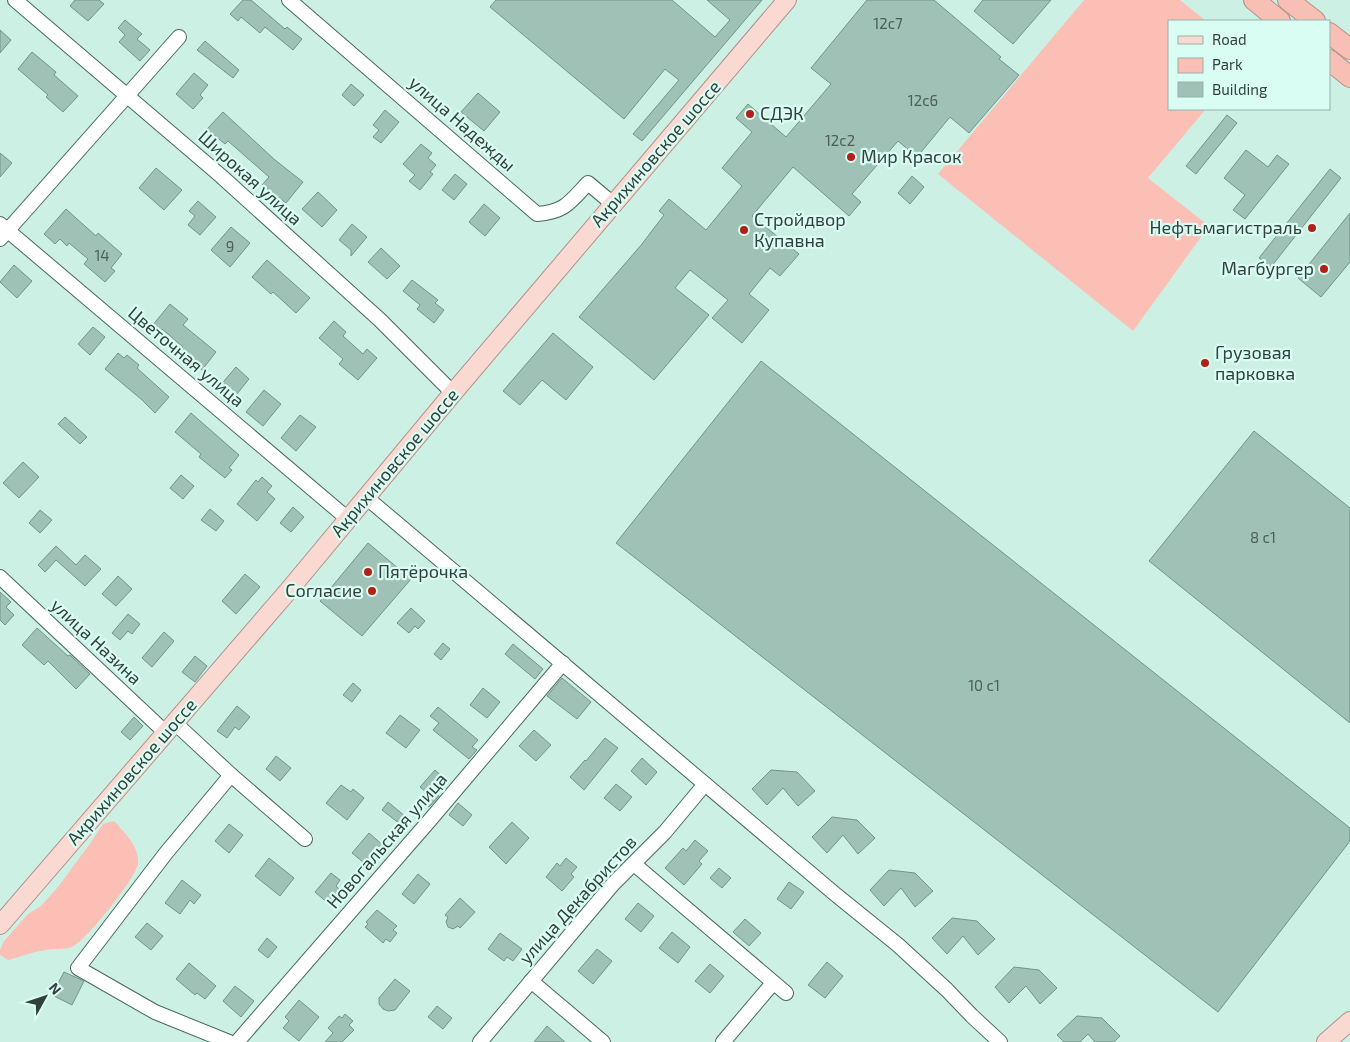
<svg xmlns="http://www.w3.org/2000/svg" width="1350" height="1042" font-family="'Exo 2',sans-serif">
  <rect width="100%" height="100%" fill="#cdf0e5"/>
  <!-- green -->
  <g fill="#fcbfb5">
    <polygon points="1084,0 1180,0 1206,21 1169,21 1169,109 1206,109 1148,178 1209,226 1133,331 938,174"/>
    <path d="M114,821C124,832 140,847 138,864C135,879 86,941 72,947C64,950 53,948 45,950C32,952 20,957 8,960L0,955V950L4,941L28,914L41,906L58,887L89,845L103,824Z"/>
  </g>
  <!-- building -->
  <g fill="#9fc1b6" stroke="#73948a">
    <polygon points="75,0 99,0 104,4 88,21 70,6"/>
    <polygon points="243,0 251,0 285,29 287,27 302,39 293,50 265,27 260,33 241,17 238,21 230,14"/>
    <polygon points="496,0 672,0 715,37 730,20 707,0 762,0 642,141 633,134 679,80 665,69 624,119 490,7"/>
    <polygon points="867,0 934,0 1001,57 999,59 1019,75 969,133 950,117 917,157 898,141 852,194 861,202 849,216 793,167 752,216 799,254 780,276 770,268 749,294 769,310 742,343 712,318 728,300 690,270 675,288 709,315 654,380 579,317 642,244 664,215 659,211 669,199 706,230 742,186 722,168 752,132 736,118 748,104 786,137 831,84 811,68"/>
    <polygon points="983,0 1051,0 1013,44 974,11"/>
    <polygon points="125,20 142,34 137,39 150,50 140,61 119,42 125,35 118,28"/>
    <polygon points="0,30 11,40 0,53"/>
    <polygon points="205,41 239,70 233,78 197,50"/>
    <polygon points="32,52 56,72 54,75 78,96 63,112 46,97 48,95 18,69"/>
    <polygon points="194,73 208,85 200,95 203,98 193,109 176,94"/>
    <polygon points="351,84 364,95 354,106 342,95"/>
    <polygon points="478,93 500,112 484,131 461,112"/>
    <polygon points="385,110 399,122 381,143 373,137 379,130 373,125"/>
    <polygon points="223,112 275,160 303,182 286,203 262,185 269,177 228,141 225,144 207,129"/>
    <polygon points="1227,115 1237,123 1196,174 1186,166"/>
    <polygon points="421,144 432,153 428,158 436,165 430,172 433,174 420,190 409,181 415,175 403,164"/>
    <polygon points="1246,150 1268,167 1277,155 1289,164 1245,219 1233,210 1245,195 1224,178"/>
    <polygon points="0,153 12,163 0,177"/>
    <polygon points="156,168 182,190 164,210 139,188"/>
    <polygon points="1330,169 1341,178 1271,267 1259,258"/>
    <polygon points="455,174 467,184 454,200 442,190"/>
    <polygon points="912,176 924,187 910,204 898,193"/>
    <polygon points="318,192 337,210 322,227 302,209"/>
    <polygon points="198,201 216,217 200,235 188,225 195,216 189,211"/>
    <polygon points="484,204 500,218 485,236 469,222"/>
    <polygon points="66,209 96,236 98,233 122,254 111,268 115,271 105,282 84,264 88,259 69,243 67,246 60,239 55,244 44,234"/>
    <polygon points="1350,213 1350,262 1321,297 1298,278"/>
    <polygon points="352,224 367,237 351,256 351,250 339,240"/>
    <polygon points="231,227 250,243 230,267 211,250"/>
    <polygon points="381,248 400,266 387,279 368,262"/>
    <polygon points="267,260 310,298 296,313 273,292 271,294 252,277"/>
    <polygon points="14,265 32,281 17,298 0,282"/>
    <polygon points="412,280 438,300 435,303 444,310 434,323 417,309 420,305 403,291"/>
    <polygon points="170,304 188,319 183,325 216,352 202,370 179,351 183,347 162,329 159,332 152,326"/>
    <polygon points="334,321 346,332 343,336 363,354 367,349 377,358 358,380 339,364 343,359 319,338"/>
    <polygon points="93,327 105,337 90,355 78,344"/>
    <polygon points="553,333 593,367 566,400 542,380 520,405 503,391"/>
    <polygon points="118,353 124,358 127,355 139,365 137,368 169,397 155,413 141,399 105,369"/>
    <polygon points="761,361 1350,828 1350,841 1218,1012 616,543"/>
    <polygon points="236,367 249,379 232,400 218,388"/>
    <polygon points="264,390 281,404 263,426 246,412"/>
    <polygon points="191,413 239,455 229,468 232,470 225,478 199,457 201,454 175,432"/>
    <polygon points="300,415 316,427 296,451 281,438"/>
    <polygon points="65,417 87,437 80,444 58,424"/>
    <polygon points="1254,431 1350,508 1350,723 1149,561"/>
    <polygon points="23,462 39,477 19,498 3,483"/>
    <polygon points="181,475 194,486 183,499 170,488"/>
    <polygon points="262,477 272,486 267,492 275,499 257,521 237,504 256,480 258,482"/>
    <polygon points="293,507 304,517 291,532 280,523"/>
    <polygon points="210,509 224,521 216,531 201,520"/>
    <polygon points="40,510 52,520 40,533 29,523"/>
    <polygon points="368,543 411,579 362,636 320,601"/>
    <polygon points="56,546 76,565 85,555 101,569 85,586 56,560 45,572 38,565"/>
    <polygon points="245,574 260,587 236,614 222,601"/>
    <polygon points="118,576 132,589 116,606 102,594"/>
    <polygon points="0,592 11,602 6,607 14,615 5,625 0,620"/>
    <polygon points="411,608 425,621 418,629 415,626 409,633 397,623"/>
    <polygon points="128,614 140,624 132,634 128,631 120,640 112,633"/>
    <polygon points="37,628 68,656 70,655 90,674 76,689 48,661 44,665 22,645"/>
    <polygon points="164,632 174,641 152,667 142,658"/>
    <polygon points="443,643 450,649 441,660 434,654"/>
    <polygon points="513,644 543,669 535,679 505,654"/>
    <polygon points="195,656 207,666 195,682 182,672"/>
    <polygon points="562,678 591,702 577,719 547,696"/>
    <polygon points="353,683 361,690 352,702 343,695"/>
    <polygon points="483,688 500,702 487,718 470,705"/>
    <polygon points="237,706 250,717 239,730 235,727 227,738 217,731"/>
    <polygon points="438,707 478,740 472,747 477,750 469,759 433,730 439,723 430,716"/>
    <polygon points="400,715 420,730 406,748 386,733"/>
    <polygon points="134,717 143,726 130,740 121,732"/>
    <polygon points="534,730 551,745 536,761 519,746"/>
    <polygon points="605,738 618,748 584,790 570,777 585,760 586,761"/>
    <polygon points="276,756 291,768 280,781 266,769"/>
    <polygon points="642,758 657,772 646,785 631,771"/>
    <polygon points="435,770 447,781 436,794 439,796 429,807 420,800 426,792 420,787"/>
    <polygon points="771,770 797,772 815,791 798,806 783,788 767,805 752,789"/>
    <polygon points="616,784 632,797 620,811 604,798"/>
    <polygon points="341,785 351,792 353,789 364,798 347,820 326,803"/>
    <polygon points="388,802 406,817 400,824 382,810"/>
    <polygon points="458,803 472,815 463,826 449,815"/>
    <polygon points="832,817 857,820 875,838 858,854 843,835 827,853 812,837"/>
    <polygon points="512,822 529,838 506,864 489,847"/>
    <polygon points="229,824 243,835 229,853 215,841"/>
    <polygon points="369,833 385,847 369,867 352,853"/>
    <polygon points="695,840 708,851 699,861 702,864 684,885 665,868 683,848 686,851"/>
    <polygon points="269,858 294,878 280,896 255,876"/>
    <polygon points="566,858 577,867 571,874 574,877 562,891 546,877 557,863 560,866"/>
    <polygon points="719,868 731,878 722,888 710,878"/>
    <polygon points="889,870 915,873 933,891 915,907 901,888 884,906 870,890"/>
    <polygon points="331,873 340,880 336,886 341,891 330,905 315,892"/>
    <polygon points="418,874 430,884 414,904 402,894"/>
    <polygon points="182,880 201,895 194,904 190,900 180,914 165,903"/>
    <polygon points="789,882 804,892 791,909 777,899"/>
    <polygon points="460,898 475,912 460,928 458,926 453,929 448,927 446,922 448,917 445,915"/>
    <polygon points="638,903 654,916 641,932 625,919"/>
    <polygon points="377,910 397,926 393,930 397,933 390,942 386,939 383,943 365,927 368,924 366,922"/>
    <polygon points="952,918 977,921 995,939 978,955 963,936 947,954 932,938"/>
    <polygon points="745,919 761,933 749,946 733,932"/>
    <polygon points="147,923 163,936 151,950 135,937"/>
    <polygon points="672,932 690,947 678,963 659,948"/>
    <polygon points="500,933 522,949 513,961 507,957 504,961 488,949"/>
    <polygon points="267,938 277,947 268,958 258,950"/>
    <polygon points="597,949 612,961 593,984 578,971"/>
    <polygon points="827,962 843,976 825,998 808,985"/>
    <polygon points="189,963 216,986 205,999 197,993 195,995 176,979"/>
    <polygon points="710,964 724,976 710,993 695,981"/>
    <polygon points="1014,967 1039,970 1057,988 1040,1004 1026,986 1009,1003 995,987"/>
    <polygon points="64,972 84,981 72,1005 52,995"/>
    <polygon points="395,979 410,991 395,1010 388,1011 383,1009 379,1004 379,998"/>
    <polygon points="235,986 254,1001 241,1017 223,1001"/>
    <polygon points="299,1000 319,1017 299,1041 283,1028 289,1021 285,1017"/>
    <polygon points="437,1006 452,1018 443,1029 428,1017"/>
    <polygon points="345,1014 353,1021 349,1025 354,1030 342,1042 325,1042 333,1033 328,1028 339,1016 342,1018"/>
    <polygon points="1077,1016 1102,1018 1120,1036 1114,1042 1095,1042 1088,1034 1080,1042 1064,1042 1057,1035"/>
    <polygon points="547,1026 565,1042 534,1042"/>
  </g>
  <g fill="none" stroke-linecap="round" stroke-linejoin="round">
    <!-- minor casing -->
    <g stroke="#49685f" stroke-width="16">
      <g id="minor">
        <polyline points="15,0 221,176 380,320 453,393"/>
        <path d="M289,0L537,214C565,212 570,202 588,183L613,204"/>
        <polyline points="0,224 348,519"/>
        <polyline points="0,239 179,37"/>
        <polyline points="367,498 835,894 898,945 947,990 972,1016 1000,1042"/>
        <polyline points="0,577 166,733"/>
        <polyline points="175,723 231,775 305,839"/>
        <polyline points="634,864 786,993"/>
        <polyline points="531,981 603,1042"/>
        <polyline points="229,1042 155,1012 78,968 166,853 231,775"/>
        <polyline points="237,1042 430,820 563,663"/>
        <polyline points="480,1042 613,884 665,832 705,784"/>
        <polyline points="723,1042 773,983"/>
      </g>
    </g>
    <!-- major casing -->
    <g stroke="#b3938a" stroke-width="20">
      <g id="major">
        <polyline points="0,925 289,590 453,393 787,0"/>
        <polyline points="1326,1042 1350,1021"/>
      </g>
    </g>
    <!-- highway casing -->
    <g stroke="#b3938a" stroke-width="22">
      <g id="highway">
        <polyline points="1254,0 1280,21"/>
        <polyline points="1288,0 1315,21"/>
        <polyline points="1329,33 1350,49"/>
        <polyline points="1329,60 1350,77"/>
      </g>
    </g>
    <!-- minor -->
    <use href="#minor" stroke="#fff" stroke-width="14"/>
    <!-- major -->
    <use href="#major" stroke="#fbd9d3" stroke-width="18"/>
    <!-- highway -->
    <use href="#highway" stroke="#f8bfb5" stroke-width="20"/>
  </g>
  <!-- markers -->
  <g fill="#b02117" stroke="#dafdf3" stroke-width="2">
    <circle cx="750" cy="114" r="5"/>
    <circle cx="851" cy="157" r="5"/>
    <circle cx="1312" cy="228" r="5"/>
    <circle cx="744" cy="230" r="5"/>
    <circle cx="1324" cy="269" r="5"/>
    <circle cx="1205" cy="363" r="5"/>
    <circle cx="368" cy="572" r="5"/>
    <circle cx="372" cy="591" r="5"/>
  </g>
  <g text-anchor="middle" stroke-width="4.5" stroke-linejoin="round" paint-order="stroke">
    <!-- number labels -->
    <g font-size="15" fill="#4d605a">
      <text x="888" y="29">12с7</text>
      <text x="923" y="106">12с6</text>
      <text x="840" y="146">12с2</text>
      <text x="230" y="252">9</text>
      <text x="102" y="261">14</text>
      <text x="1263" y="543">8 с1</text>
      <text x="984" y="691">10 с1</text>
    </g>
    <!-- poi labels -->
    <g font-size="18" fill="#32403b" stroke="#dafdf3" text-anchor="start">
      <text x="760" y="120">СДЭК</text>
      <text x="861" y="163">Мир Красок</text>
      <text x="754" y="226">Стройдвор<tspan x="754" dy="21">Купавна</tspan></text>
      <text x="1302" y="234" text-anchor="end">Нефтьмагистраль</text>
      <text x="1314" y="275" text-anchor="end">Магбургер</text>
      <text x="1215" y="359">Грузовая<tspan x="1215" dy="21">парковка</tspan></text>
      <text x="378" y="578">Пятёрочка</text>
      <text x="362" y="597" text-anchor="end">Согласие</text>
    </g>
    <!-- street labels -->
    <g font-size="18" fill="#32403b" stroke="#dafdf3">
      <text transform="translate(462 124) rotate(41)" y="6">улица Надежды</text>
      <text transform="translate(656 154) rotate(-49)" y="6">Акрихиновское шоссе</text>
      <text transform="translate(250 178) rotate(42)" y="6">Широкая улица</text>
      <text transform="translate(186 357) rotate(40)" y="6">Цветочная улица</text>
      <text transform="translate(395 463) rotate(-50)" y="6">Акрихиновское шоссе</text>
      <text transform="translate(96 642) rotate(43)" y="6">улица Назина</text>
      <text transform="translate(132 772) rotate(-49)" y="6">Акрихиновское шоссе</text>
      <text transform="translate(387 841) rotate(-49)" y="6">Новогальская улица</text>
      <text transform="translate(578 900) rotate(-48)" y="6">улица Декабристов</text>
    </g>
  </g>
  <!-- legend -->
  <rect x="1168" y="20" width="162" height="90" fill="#dafdf3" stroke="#97b1a9"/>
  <rect x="1178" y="36" width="25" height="8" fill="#fbd9d3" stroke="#97b1a9"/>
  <text x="1212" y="45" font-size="15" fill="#32403b">Road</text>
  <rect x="1178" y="58" width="25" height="15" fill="#fcbfb5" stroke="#97b1a9"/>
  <text x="1212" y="70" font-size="15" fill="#32403b">Park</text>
  <rect x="1178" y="82" width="25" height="15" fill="#9fc1b6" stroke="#97b1a9"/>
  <text x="1212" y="95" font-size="15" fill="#32403b">Building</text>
  <!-- north arrow -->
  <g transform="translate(45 997) rotate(50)" stroke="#dafdf3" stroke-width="4" paint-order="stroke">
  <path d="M0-4L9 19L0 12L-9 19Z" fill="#32403b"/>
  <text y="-8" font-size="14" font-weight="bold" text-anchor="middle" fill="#32403b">N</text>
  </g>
</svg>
